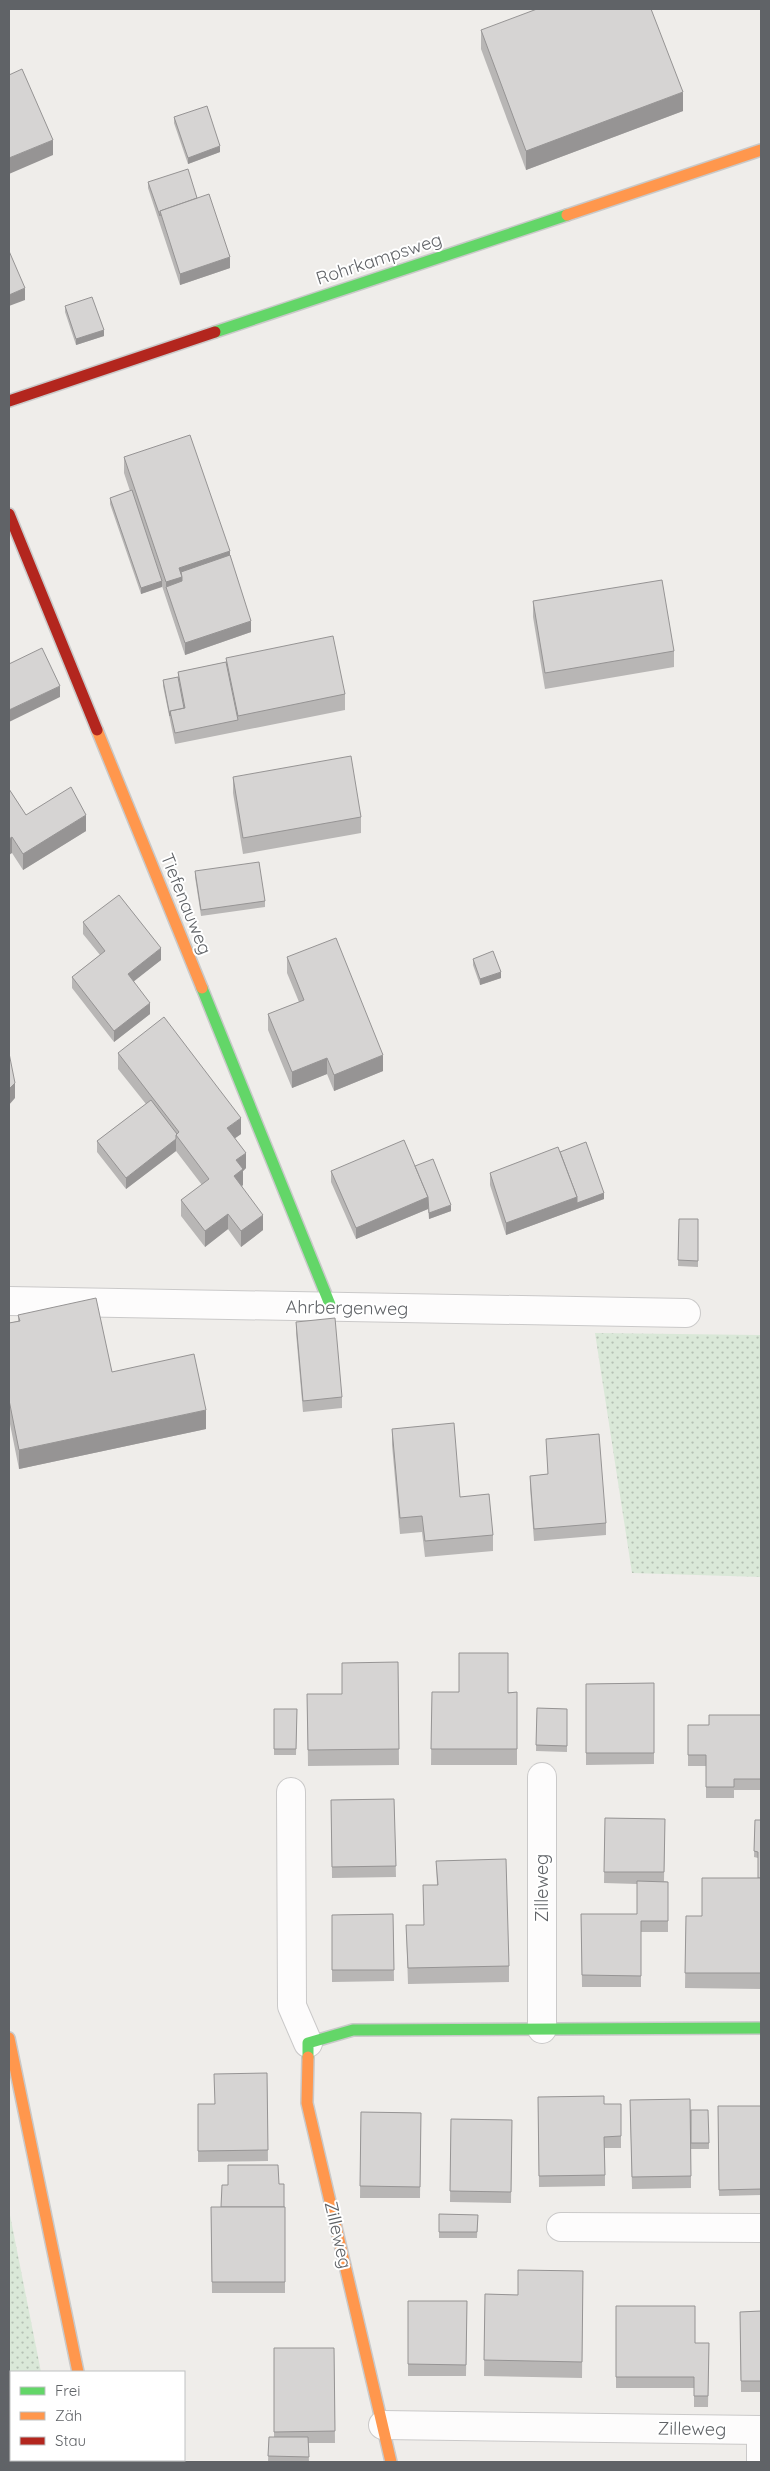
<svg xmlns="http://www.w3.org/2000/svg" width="770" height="2471" font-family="Quicksand,sans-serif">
  <defs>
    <pattern id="grass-dots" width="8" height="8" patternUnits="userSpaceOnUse" patternTransform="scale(1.25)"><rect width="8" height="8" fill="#dae8d8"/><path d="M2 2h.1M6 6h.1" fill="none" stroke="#b4c0b3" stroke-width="1.8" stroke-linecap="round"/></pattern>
  </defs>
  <rect width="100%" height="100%" fill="#efedea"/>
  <!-- grass -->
  <g fill="url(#grass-dots)">
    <polygon points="595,1333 761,1335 761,1577 632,1573"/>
    <polygon points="9,2210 41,2372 11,2372 11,2460 59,2460 59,2462 9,2462"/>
  </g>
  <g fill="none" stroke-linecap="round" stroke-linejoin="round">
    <!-- street casing -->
    <g stroke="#cac9c9" stroke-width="30">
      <g id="street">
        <polyline points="9,1301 686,1313"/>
        <polyline points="291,1792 292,2006 308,2043"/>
        <polyline points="542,2029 542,1777"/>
        <polyline points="561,2227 761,2228"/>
        <polyline points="383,2425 761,2430"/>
        <polyline points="761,2462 761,2441"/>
      </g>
    </g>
    <!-- fast casing -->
    <g stroke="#c9c9c9" stroke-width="14">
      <g id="fast">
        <polyline points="215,332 567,215"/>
        <polyline points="202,988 331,1307"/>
        <polyline points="308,2057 308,2043 353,2030 761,2028"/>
      </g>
    </g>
    <!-- slow casing -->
    <g stroke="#c9c9c9" stroke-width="14">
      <g id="slow">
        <polyline points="567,215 761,150"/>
        <polyline points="97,730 202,988"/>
        <polyline points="9,2038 78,2372"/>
        <polyline points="308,2057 307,2103 391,2462"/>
      </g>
    </g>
    <!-- jam casing -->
    <g stroke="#c9c9c9" stroke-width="14">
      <g id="jam">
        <polyline points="9,401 215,332"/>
        <polyline points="9,514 97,730"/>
        <polyline points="97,2460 97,2462"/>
      </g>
    </g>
    <!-- street -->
    <use href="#street" stroke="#fdfcfc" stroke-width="28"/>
    <!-- fast -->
    <use href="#fast" stroke="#63d668" stroke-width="11"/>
    <!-- slow -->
    <use href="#slow" stroke="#ff974d" stroke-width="11"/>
    <!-- jam -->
    <use href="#jam" stroke="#b3261e" stroke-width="11"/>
  </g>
  <!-- wall -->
  <g fill="#b8b6b5">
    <polygon points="481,30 683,111 526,170 481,49"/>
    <polygon points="174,117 220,152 188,164 174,123"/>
    <polygon points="148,182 197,198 230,268 180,285 148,188"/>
    <polygon points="65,306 104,336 76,345 65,312"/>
    <polygon points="124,457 230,555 251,632 185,655 162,586 141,594 110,504 110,498 130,491 124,473"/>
    <polygon points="533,601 674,651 674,667 545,689 533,617"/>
    <polygon points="226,658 345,694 345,710 175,744 163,686 163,680 178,677 178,672 226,662"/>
    <polygon points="233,777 361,817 361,833 243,854 233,793"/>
    <polygon points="9,789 26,815 86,831 23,870 12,853"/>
    <polygon points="195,871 265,901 265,907 201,916 195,877"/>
    <polygon points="83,922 161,960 133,981 150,1014 114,1042 72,988 72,977 100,955 83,934"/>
    <polygon points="287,957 383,1071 334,1091 327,1074 292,1088 268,1030 268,1014 299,1002 287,973"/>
    <polygon points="473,959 501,978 480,985 473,965"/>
    <polygon points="118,1053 241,1134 235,1138 246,1168 243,1171 243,1185 242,1186 263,1230 241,1247 228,1229 205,1247 181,1216 181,1200 202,1185 176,1151 126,1189 97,1152 97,1141 146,1104 118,1069"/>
    <polygon points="560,1152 604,1199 506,1235 490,1185 490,1173"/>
    <polygon points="415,1166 451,1211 429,1219 428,1209 356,1239 331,1182 331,1171"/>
    <polygon points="679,1219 698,1219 698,1267 678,1266"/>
    <polygon points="18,1315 206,1429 19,1469 9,1419 9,1323 18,1321"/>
    <polygon points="296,1322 342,1397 342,1408 303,1412 296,1333"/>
    <polygon points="392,1429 460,1497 493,1535 493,1551 425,1557 422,1532 400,1534 392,1445"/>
    <polygon points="546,1439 606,1523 606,1535 534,1541 530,1487 530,1476 548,1474"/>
    <polygon points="398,1662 399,1765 308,1766 307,1694 342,1694"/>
    <polygon points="654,1683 654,1764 586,1765 586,1684"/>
    <polygon points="432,1692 517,1692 517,1765 431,1765"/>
    <polygon points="537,1708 567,1709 567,1752 536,1751"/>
    <polygon points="274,1709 297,1709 296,1755 274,1755"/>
    <polygon points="761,1715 761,1790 734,1790 734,1798 706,1798 706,1766 688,1766 688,1725 709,1725"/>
    <polygon points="394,1799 396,1877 332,1878 331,1800"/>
    <polygon points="605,1818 665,1819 664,1881 668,1882 668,1932 641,1932 641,1987 582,1987 581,1914 637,1914 637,1884 604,1883"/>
    <polygon points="755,1820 761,1820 761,1989 685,1988 686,1916 702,1916 758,1878 758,1858 754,1857"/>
    <polygon points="436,1861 509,1966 509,1982 408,1984 406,1925 424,1925 437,1885"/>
    <polygon points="393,1914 394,1981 332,1982 332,1915"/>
    <polygon points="267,2073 268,2161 198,2162 198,2104 214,2104"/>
    <polygon points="538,2097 621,2136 621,2148 605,2148 605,2186 539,2187"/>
    <polygon points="630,2100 691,2110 709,2143 709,2149 691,2149 691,2188 632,2189"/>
    <polygon points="718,2106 761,2106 761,2195 719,2196"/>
    <polygon points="361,2112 421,2113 420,2198 360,2198"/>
    <polygon points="451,2119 512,2120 511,2203 450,2202"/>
    <polygon points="279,2184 284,2207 285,2207 285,2293 212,2293 211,2207 221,2207"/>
    <polygon points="439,2214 478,2215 477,2238 439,2238"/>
    <polygon points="583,2271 582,2378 484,2376 485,2294 518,2295"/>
    <polygon points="408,2301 467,2301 466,2376 408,2376"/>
    <polygon points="616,2306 695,2343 709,2343 708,2407 694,2407 694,2388 616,2388"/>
    <polygon points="761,2311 761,2392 741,2392 740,2312"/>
    <polygon points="274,2348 334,2348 335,2443 308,2443 309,2462 268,2462 269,2437 274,2437"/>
  </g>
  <!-- shaded-wall -->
  <g fill="#969494">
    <polygon points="683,92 683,111 526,170 526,151"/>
    <polygon points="53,140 53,155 9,174 9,158"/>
    <polygon points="220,146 220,152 188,164 188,158"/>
    <polygon points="230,257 230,268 180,285 180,274"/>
    <polygon points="25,288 25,300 9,306 9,295"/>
    <polygon points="104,330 104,336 76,345 76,339"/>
    <polygon points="230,551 230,567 166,587 166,582 179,568"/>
    <polygon points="162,581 162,587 141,594 141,588"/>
    <polygon points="251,621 251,632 185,655 185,643"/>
    <polygon points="60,686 60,697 9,722 9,710"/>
    <polygon points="86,815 86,831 23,870 23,854"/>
    <polygon points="12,837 12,853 9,855 9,839"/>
    <polygon points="161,948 161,960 128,986 128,974"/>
    <polygon points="501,972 501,978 480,985 480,979"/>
    <polygon points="150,1003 150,1014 114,1042 114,1031"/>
    <polygon points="383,1055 383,1071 334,1091 334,1075"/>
    <polygon points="327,1058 327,1074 292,1088 292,1072"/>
    <polygon points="15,1083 15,1098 9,1105 9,1089"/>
    <polygon points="241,1118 241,1134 227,1144 227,1128"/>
    <polygon points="176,1139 176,1151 126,1189 126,1178"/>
    <polygon points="246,1153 246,1168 243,1171 243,1185 234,1191 234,1176 236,1160"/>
    <polygon points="604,1193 604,1199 506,1235 506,1223 577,1197"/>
    <polygon points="428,1197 428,1209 356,1239 356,1228"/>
    <polygon points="451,1205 451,1211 429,1219 429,1213"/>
    <polygon points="228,1214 228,1229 205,1247 205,1231"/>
    <polygon points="263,1215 263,1230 241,1247 241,1231"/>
    <polygon points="206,1410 206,1429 19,1469 19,1450"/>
  </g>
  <!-- building -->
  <g fill="#d6d4d3" stroke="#969494">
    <polygon points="537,9 651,9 683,92 526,151 481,30"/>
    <polygon points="22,69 53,140 9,158 9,75"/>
    <polygon points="207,106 220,146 188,158 174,117"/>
    <polygon points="188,169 197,198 160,211 160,216 148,182"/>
    <polygon points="209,194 230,257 180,274 160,211"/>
    <polygon points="9,251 25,288 9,295"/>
    <polygon points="92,297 104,330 76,339 65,306"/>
    <polygon points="190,435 230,551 179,568 182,577 166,582 124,457"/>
    <polygon points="132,490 162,581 141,588 110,498"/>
    <polygon points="230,555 251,621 185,643 166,587 182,581 182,577 181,572"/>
    <polygon points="662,580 674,651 545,673 533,601"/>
    <polygon points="333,636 345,694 238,716 226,658"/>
    <polygon points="42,648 60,686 9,710 9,664"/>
    <polygon points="226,662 238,720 175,733 170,711 185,708 178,672"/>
    <polygon points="178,677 184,708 170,711 170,716 163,680"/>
    <polygon points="351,756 361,817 243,838 233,777"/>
    <polygon points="71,787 86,815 23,854 12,837 9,839 9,789 26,815"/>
    <polygon points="259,862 265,901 201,910 195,871"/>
    <polygon points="119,895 161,948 128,974 150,1003 114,1031 72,977 105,951 83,922"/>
    <polygon points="336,938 383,1055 334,1075 327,1058 292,1072 268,1014 304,1000 287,957"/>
    <polygon points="493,951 501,972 480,979 473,959"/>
    <polygon points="164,1017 241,1118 227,1128 246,1153 236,1160 243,1169 234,1176 263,1215 241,1231 228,1214 205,1231 181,1200 209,1179 176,1135 179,1132 118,1053"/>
    <polygon points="9,1053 15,1083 9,1089"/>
    <polygon points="151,1100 177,1134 176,1135 176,1139 126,1178 97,1141"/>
    <polygon points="404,1140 428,1197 356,1228 331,1171"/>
    <polygon points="586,1142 604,1193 577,1203 577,1197 560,1152"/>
    <polygon points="558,1147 577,1197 506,1223 490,1173"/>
    <polygon points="433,1159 451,1205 429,1213 428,1197 415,1166"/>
    <polygon points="679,1219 698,1219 698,1261 678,1260"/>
    <polygon points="96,1298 112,1372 194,1354 206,1410 19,1450 9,1400 9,1323 20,1321 18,1315"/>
    <polygon points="335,1318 342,1397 303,1401 296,1322"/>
    <polygon points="454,1423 460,1497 489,1494 493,1535 425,1541 422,1516 400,1518 392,1429"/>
    <polygon points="599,1434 606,1523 534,1529 530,1476 548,1474 546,1439"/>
    <polygon points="459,1653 508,1653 508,1693 517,1692 517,1749 431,1749 432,1692 459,1692"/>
    <polygon points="398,1662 399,1749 308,1750 307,1694 342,1694 342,1663"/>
    <polygon points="654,1683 654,1753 586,1753 586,1684"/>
    <polygon points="537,1708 567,1709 567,1746 536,1745"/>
    <polygon points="274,1709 297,1709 296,1749 274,1749"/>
    <polygon points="709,1715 761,1715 761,1779 734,1779 734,1787 706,1787 706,1755 688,1755 688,1725 709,1725"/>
    <polygon points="394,1799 396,1866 332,1867 331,1800"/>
    <polygon points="605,1818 665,1819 664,1872 604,1872"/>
    <polygon points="755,1820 761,1820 761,1878 758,1878 758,1852 754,1851"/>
    <polygon points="506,1859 509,1966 408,1968 406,1925 424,1925 423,1885 438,1885 436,1861"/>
    <polygon points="702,1878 761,1878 761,1973 685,1973 686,1916 702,1916"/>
    <polygon points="637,1881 668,1882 668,1921 641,1921 641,1976 582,1975 581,1914 637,1914"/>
    <polygon points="393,1914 394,1970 332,1970 332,1915"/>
    <polygon points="267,2073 268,2150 198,2151 198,2104 215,2104 214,2074"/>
    <polygon points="604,2096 604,2104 621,2104 621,2136 604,2137 605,2175 539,2176 538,2097"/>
    <polygon points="690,2099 691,2176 632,2177 630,2100"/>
    <polygon points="718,2106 761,2106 761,2189 719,2190"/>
    <polygon points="691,2110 708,2110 709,2143 691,2143"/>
    <polygon points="361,2112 421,2113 420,2187 360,2186"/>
    <polygon points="451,2119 512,2120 511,2192 450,2191"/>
    <polygon points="228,2165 278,2165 279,2184 284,2184 284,2207 221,2207 222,2185 228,2185"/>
    <polygon points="211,2207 285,2207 285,2282 212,2282"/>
    <polygon points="439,2214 478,2215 477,2232 439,2232"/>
    <polygon points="518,2270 583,2271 582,2362 484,2360 485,2294 518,2295"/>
    <polygon points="408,2301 467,2301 466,2365 408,2364"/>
    <polygon points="616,2306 695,2306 695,2343 709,2343 708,2396 694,2396 694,2377 616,2377"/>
    <polygon points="761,2311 761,2381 741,2381 740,2312"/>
    <polygon points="274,2348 334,2348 335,2431 274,2432"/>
    <polygon points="269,2437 308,2437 309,2457 268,2456"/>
  </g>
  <g text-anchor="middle" stroke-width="4" stroke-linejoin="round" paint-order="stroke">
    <!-- street labels -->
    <g font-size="18" fill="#606367" stroke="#fff">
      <text transform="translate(379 259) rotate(-18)" y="6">Rohrkampsweg</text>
      <text transform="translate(186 904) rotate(68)" y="6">Tiefenauweg</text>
      <text transform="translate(347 1308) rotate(1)" y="6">Ahrbergenweg</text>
      <text transform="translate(542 1888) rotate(-90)" y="6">Zilleweg</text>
      <text transform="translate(338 2235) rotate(77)" y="6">Zilleweg</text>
      <text transform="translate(692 2429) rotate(1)" y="6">Zilleweg</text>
    </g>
  </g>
  <!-- border -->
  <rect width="770" height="2471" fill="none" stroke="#606367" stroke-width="20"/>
  <!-- legend -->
  <rect x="10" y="2371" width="175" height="90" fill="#ffffff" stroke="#bfc1c2"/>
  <rect x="20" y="2387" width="25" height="8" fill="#63d668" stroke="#bfc1c2"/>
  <text x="55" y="2396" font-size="15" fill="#606367">Frei</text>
  <rect x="20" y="2412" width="25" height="8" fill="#ff974d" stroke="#bfc1c2"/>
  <text x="55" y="2421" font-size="15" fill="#606367">Zäh</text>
  <rect x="20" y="2437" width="25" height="8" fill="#b3261e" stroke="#bfc1c2"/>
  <text x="55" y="2446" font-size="15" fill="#606367">Stau</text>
</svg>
